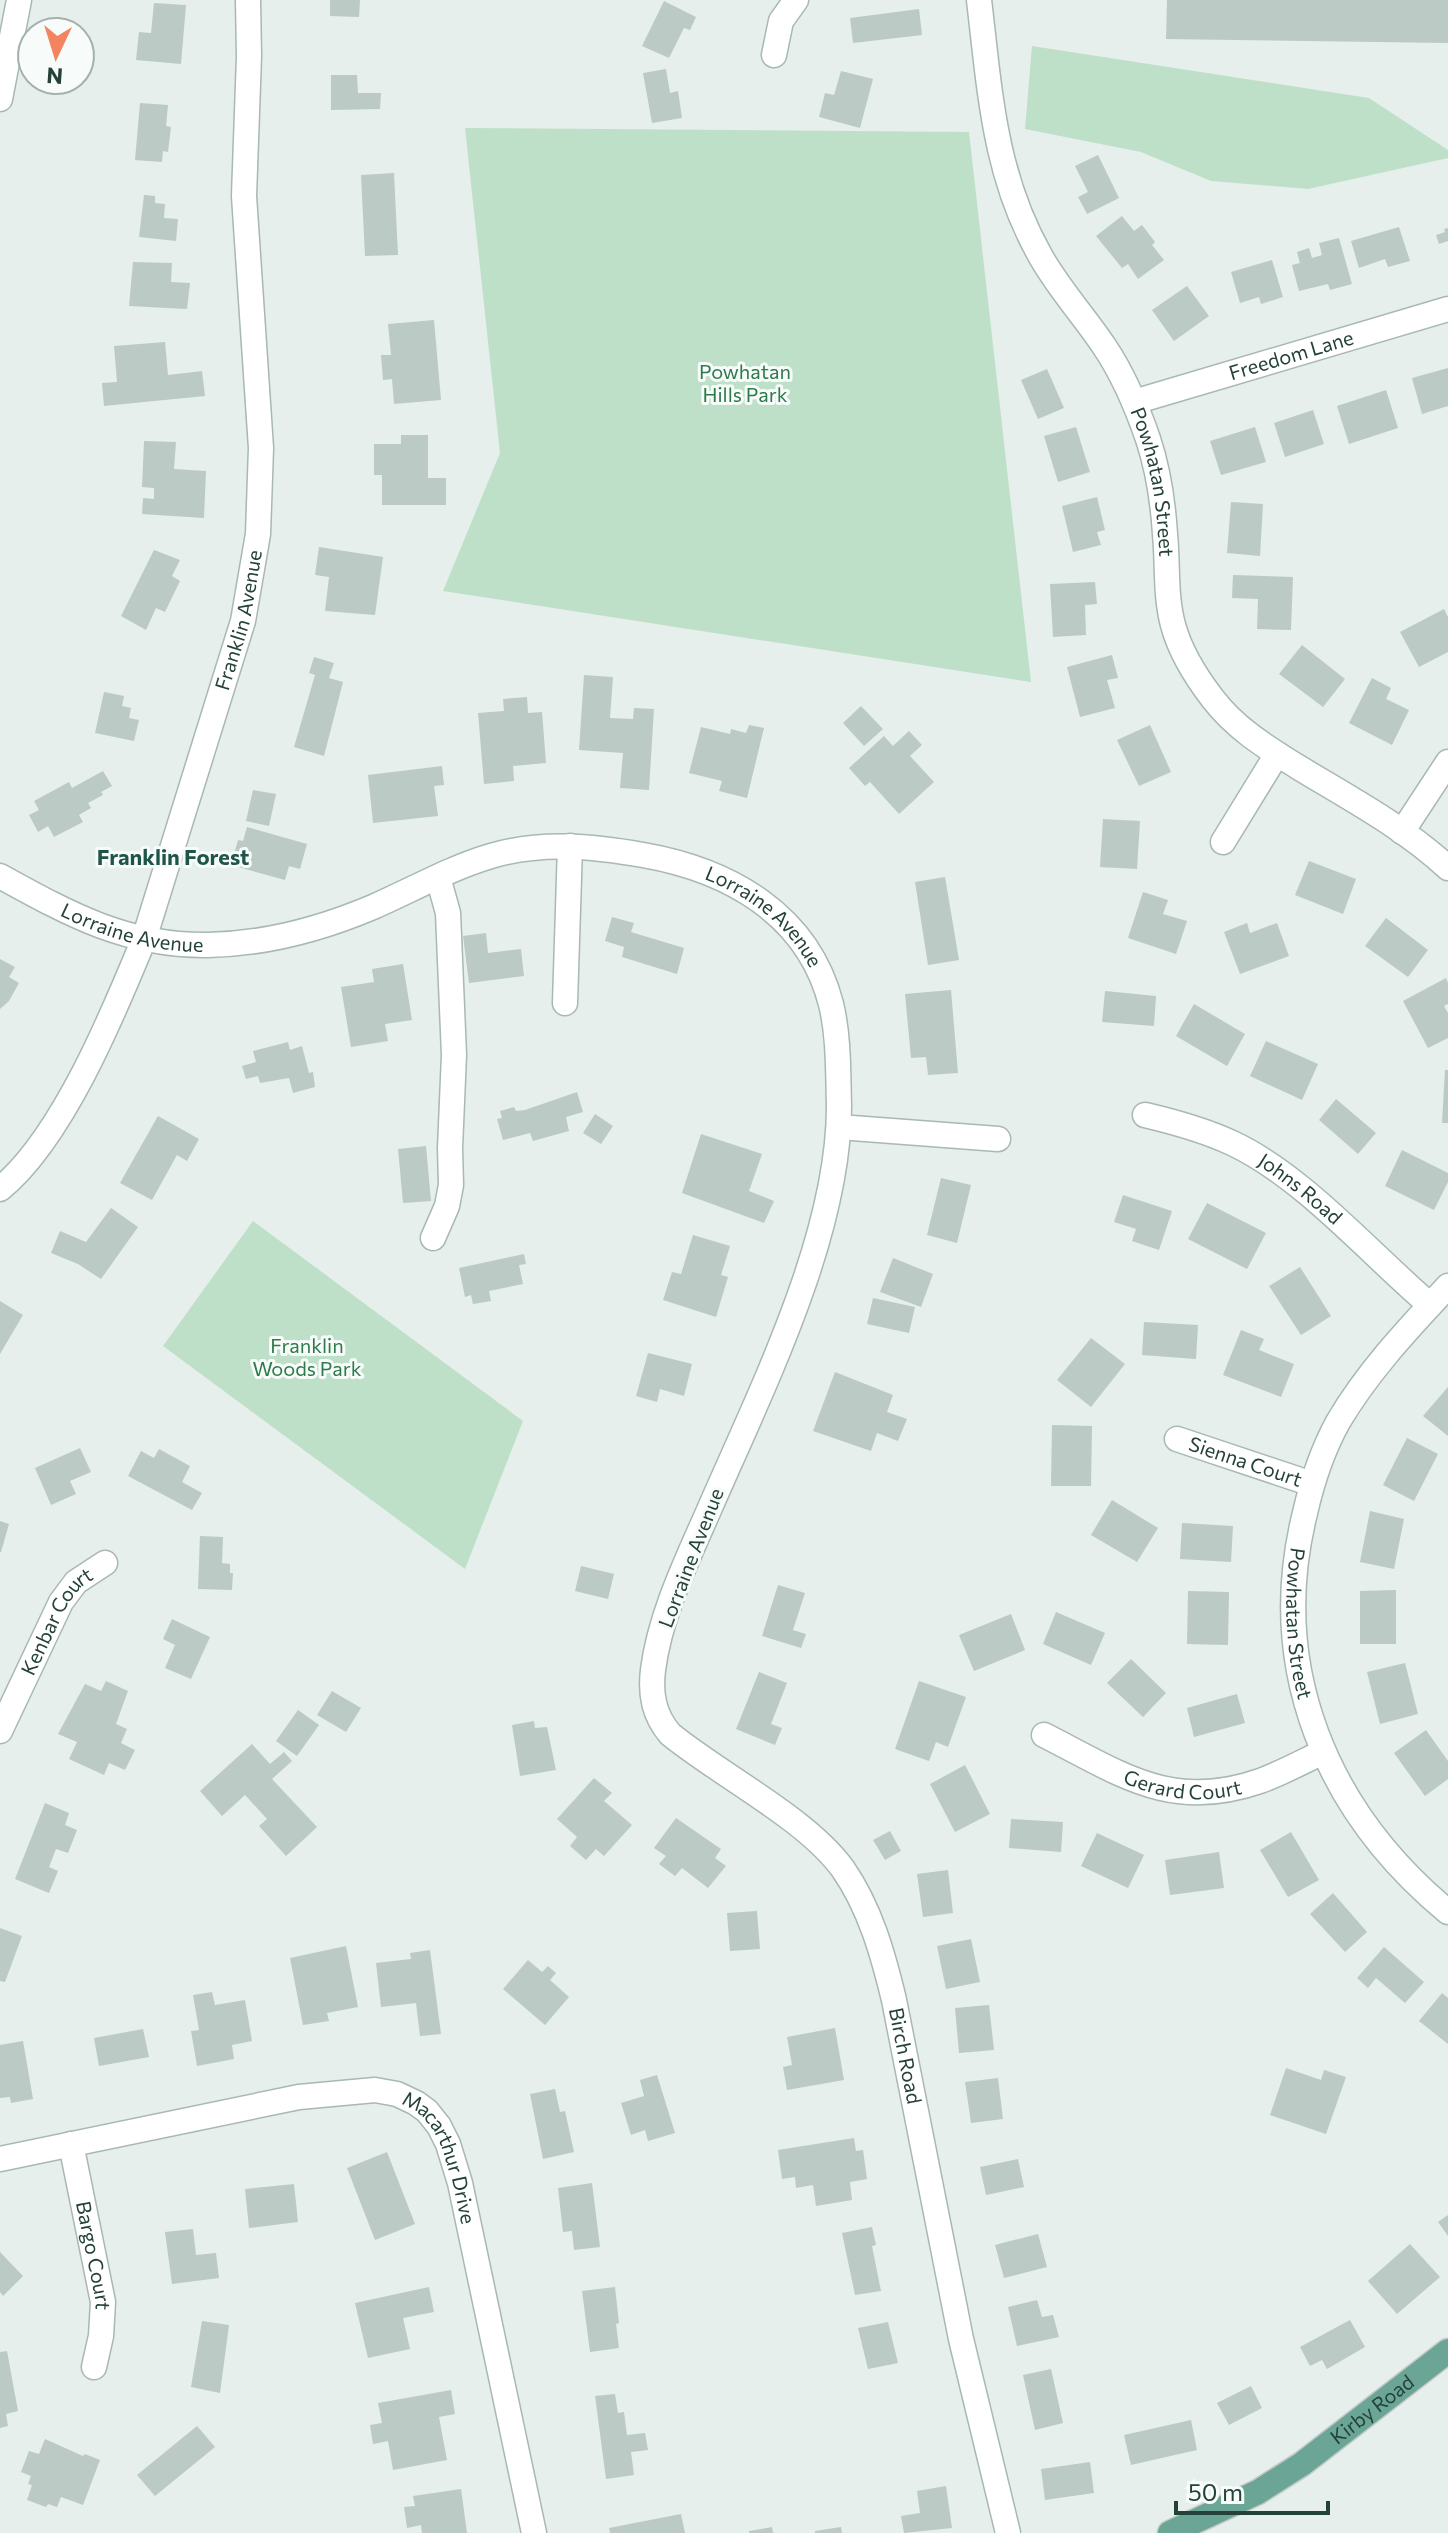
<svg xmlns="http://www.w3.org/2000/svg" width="1448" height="2533" viewBox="0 0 1448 2533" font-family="Commissioner,sans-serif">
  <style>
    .green { fill: #bfe0c8 }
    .building { fill: #bbcac4 }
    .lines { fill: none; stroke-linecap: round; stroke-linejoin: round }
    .minor-casing { stroke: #a8b8b2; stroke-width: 27 }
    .major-casing { stroke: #c2cac8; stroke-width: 27 }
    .minor { stroke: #fff; stroke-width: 24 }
    .major { stroke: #6aa596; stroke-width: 24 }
    .labels { text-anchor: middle; stroke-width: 6; stroke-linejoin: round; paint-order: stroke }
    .street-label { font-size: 20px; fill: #24423a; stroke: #f7fbf9 }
    .park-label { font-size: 20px; fill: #2d7a4b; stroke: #f7fbf9 }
    .neighbourhood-label { font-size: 22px; font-weight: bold; fill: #1f5548; stroke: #f7fbf9 }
  </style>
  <rect width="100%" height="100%" fill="#e6efeb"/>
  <!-- green -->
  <g class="green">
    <polygon points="1032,46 1369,98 1448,150 1448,158 1308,189 1211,181 1141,152 1025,129"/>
    <polygon points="465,128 969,132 1031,682 443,591 500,453"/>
    <polygon points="253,1221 523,1421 465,1569 163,1346"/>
  </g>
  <!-- building -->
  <g class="building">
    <polygon points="330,0 360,0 359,17 330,16"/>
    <polygon points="1167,0 1448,0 1448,43 1166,39"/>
    <polygon points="664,1 696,17 690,30 684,28 669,58 642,46"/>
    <polygon points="154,3 186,5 181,64 136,60 139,32 151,33"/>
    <polygon points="919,9 922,35 853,43 850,18"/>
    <polygon points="666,69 670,93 678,91 682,118 652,123 643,73"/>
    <polygon points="841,71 873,79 860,128 819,117 825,93 834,95"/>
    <polygon points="331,75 357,75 358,93 381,93 380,109 331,110"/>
    <polygon points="140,103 168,105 166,126 171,127 168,152 163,151 162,162 135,160"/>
    <polygon points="1098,155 1119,198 1087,214 1078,197 1088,192 1075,166"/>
    <polygon points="394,173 398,255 365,256 361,175"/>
    <polygon points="144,195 155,196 155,203 165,204 164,218 178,219 176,241 139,237"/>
    <polygon points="1122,216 1134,231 1142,225 1155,242 1152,245 1164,260 1138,279 1128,264 1122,268 1096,236"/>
    <polygon points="1399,227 1410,261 1388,267 1385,259 1359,268 1351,241"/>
    <polygon points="1448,228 1448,241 1439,244 1436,235 1445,232 1444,229"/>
    <polygon points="1339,238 1352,284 1330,290 1328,284 1299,291 1292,265 1300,263 1297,252 1309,248 1312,258 1322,255 1319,243"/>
    <polygon points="1272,260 1283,297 1261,304 1259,297 1240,303 1231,272"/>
    <polygon points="133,262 172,263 171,282 190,283 187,309 129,306"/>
    <polygon points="1187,286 1209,316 1174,341 1152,310"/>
    <polygon points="434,320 441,400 394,404 392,379 383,380 381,355 391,355 388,324"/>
    <polygon points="165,342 168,375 202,371 205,396 104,406 102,383 117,382 114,346"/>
    <polygon points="1448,368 1448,406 1422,414 1412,378"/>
    <polygon points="1047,369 1064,408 1038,419 1021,380"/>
    <polygon points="1386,390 1398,428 1349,444 1337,406"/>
    <polygon points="1313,410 1324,444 1285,457 1274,423"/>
    <polygon points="1076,427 1090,472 1058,482 1044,436"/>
    <polygon points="1255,427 1266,462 1221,475 1210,441"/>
    <polygon points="401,435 428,435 428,478 446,478 446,505 382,505 382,475 374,475 374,444 401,444"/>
    <polygon points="144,441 176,442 174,469 206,471 204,518 142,514 143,498 154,499 154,488 142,487"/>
    <polygon points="1097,497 1105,530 1097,532 1101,545 1073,552 1062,506"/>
    <polygon points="1231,502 1263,504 1260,556 1227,553"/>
    <polygon points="319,547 383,557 375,615 325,611 329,577 315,575"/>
    <polygon points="154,550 180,560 172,576 180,581 165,612 156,608 146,630 121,616"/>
    <polygon points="1233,575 1293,577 1291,630 1257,629 1258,599 1232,598"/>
    <polygon points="1095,582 1097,604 1085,605 1086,635 1053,637 1050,584"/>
    <polygon points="1444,609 1448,617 1448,652 1419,667 1400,632"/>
    <polygon points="1302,645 1345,679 1323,707 1279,674"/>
    <polygon points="1112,655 1118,678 1107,680 1115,708 1080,717 1067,667"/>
    <polygon points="314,657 334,663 329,678 343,682 324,756 294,747 315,675 309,673"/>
    <polygon points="584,675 613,677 610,718 633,719 634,708 654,709 649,790 620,788 623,753 579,750"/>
    <polygon points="1372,678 1391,688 1386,699 1409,710 1392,745 1349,723"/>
    <polygon points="104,692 124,696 122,706 131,708 129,718 139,720 134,741 95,733"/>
    <polygon points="527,697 528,713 542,712 546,763 513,766 514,781 484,784 478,713 504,711 503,699"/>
    <polygon points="861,706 883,729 864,746 843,723"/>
    <polygon points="749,725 764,728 747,798 719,791 722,781 689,773 701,727 730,734 731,729 746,733"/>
    <polygon points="1150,725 1171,772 1139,786 1117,740"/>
    <polygon points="909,731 922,745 910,756 934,782 899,814 870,782 865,786 849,768 884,736 893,746"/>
    <polygon points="442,766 444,785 434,786 438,816 373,823 368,775"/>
    <polygon points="103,771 112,786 101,792 103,795 88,803 91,808 79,815 83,822 54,837 48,826 38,832 29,815 39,810 34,801 69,782 72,788"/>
    <polygon points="253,790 276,794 269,826 246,821"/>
    <polygon points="1103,819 1140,821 1137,869 1100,867"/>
    <polygon points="247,827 307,844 300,869 289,866 285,880 231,865 238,840 243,841"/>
    <polygon points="1309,861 1356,879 1343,914 1295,895"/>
    <polygon points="945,877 959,960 928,965 915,882"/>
    <polygon points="1143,892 1168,900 1163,914 1187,921 1176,954 1128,938"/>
    <polygon points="612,917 634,923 631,932 684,948 677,974 622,957 624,947 605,941"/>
    <polygon points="1386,918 1428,950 1408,977 1365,946"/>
    <polygon points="1247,923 1250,933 1277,923 1289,956 1240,974 1224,932"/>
    <polygon points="486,933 488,953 521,949 524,976 469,983 463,936"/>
    <polygon points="0,959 15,967 9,977 19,983 9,1001 0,1009"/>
    <polygon points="403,964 412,1020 385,1024 388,1041 351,1047 341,987 374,982 372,969"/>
    <polygon points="1446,978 1448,983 1448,1004 1444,1006 1448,1013 1448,1038 1428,1048 1403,1001"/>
    <polygon points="951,990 958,1073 928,1075 926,1057 911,1058 905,994"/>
    <polygon points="1105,991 1156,996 1154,1026 1102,1022"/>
    <polygon points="1194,1004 1245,1034 1227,1066 1176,1036"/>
    <polygon points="1266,1041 1318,1064 1302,1100 1250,1076"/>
    <polygon points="288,1042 290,1050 302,1046 309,1073 313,1072 315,1087 293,1093 289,1078 260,1083 258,1076 246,1079 242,1066 256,1062 253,1051"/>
    <polygon points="1445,1070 1448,1070 1448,1123 1442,1123"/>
    <polygon points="577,1092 583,1112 566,1117 569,1131 533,1141 530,1133 503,1140 497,1119 502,1118 500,1111 514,1107 516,1111 525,1110"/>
    <polygon points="1336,1099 1376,1133 1358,1154 1319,1120"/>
    <polygon points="595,1114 613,1126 601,1144 583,1133"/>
    <polygon points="158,1116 199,1139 187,1161 177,1155 152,1200 120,1183"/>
    <polygon points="701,1134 762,1154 749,1191 774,1201 764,1223 682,1193"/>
    <polygon points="426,1146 431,1201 403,1203 398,1149"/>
    <polygon points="1402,1150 1448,1173 1448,1182 1434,1210 1385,1186"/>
    <polygon points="941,1178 971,1185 957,1243 927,1235"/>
    <polygon points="1123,1195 1172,1211 1159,1250 1132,1241 1136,1229 1114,1222"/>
    <polygon points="1207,1203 1266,1233 1247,1269 1188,1239"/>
    <polygon points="111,1208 138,1227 101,1279 78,1264 51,1253 60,1231 86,1242"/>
    <polygon points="693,1235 730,1246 721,1275 728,1277 716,1317 663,1300 672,1272 681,1274"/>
    <polygon points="524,1254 526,1264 519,1265 523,1284 489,1291 491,1301 473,1304 471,1295 465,1297 459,1268"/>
    <polygon points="893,1258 933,1274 921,1307 880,1292"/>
    <polygon points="1300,1267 1331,1316 1301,1335 1269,1286"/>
    <polygon points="873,1298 915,1307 909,1333 867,1324"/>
    <polygon points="0,1301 23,1315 0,1354"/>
    <polygon points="1144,1322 1198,1325 1196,1359 1142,1355"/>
    <polygon points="1241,1330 1264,1339 1259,1350 1294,1364 1281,1397 1223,1375"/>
    <polygon points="1091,1338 1125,1364 1091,1407 1057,1380"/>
    <polygon points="648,1353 692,1364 684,1396 660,1389 657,1402 636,1396"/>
    <polygon points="835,1372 893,1395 887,1412 907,1419 898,1441 877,1433 871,1451 813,1431"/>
    <polygon points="1448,1387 1448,1436 1423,1416"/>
    <polygon points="1052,1425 1092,1426 1091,1486 1051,1486"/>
    <polygon points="1407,1438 1438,1454 1414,1501 1383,1485"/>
    <polygon points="80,1448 91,1472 70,1481 76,1494 51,1505 35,1468"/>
    <polygon points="159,1449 190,1466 182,1482 202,1493 192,1510 128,1476 141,1451 154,1458"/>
    <polygon points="1112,1500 1158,1528 1137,1562 1091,1535"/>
    <polygon points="1370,1511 1404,1519 1394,1569 1360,1562"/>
    <polygon points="0,1521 9,1524 1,1552 0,1552"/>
    <polygon points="1182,1523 1233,1526 1231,1562 1180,1559"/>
    <polygon points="200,1536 223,1537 222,1563 230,1564 230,1573 233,1573 232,1590 198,1589"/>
    <polygon points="581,1566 614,1574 608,1599 575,1591"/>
    <polygon points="778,1585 805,1593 793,1630 806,1634 801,1648 762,1636"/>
    <polygon points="1396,1590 1396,1644 1360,1644 1360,1591"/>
    <polygon points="1188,1591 1229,1592 1228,1645 1187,1644"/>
    <polygon points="1056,1612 1105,1633 1091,1665 1043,1644"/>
    <polygon points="1011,1614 1025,1650 974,1671 959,1635"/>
    <polygon points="172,1619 210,1637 191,1679 165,1668 175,1645 163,1639"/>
    <polygon points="1131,1659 1166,1693 1143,1717 1107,1683"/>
    <polygon points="1405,1663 1418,1714 1380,1724 1367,1672"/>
    <polygon points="759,1672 787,1683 771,1724 782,1728 775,1745 736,1729"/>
    <polygon points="106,1681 128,1691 116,1724 127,1729 121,1743 135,1750 125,1770 109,1763 104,1775 69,1759 77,1742 58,1734 85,1684 101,1691"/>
    <polygon points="919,1681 966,1697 948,1747 936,1742 929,1761 895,1749"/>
    <polygon points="332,1691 361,1708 346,1732 317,1715"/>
    <polygon points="1237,1694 1245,1723 1194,1737 1187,1708"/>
    <polygon points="298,1710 319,1725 297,1756 276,1741"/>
    <polygon points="534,1721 535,1728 547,1727 556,1770 520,1776 512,1725"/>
    <polygon points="1426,1730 1448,1761 1448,1779 1425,1796 1394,1753"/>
    <polygon points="252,1744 270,1764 284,1752 292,1761 272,1779 317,1827 286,1856 259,1826 267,1819 245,1795 222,1816 200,1791"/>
    <polygon points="965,1765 990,1814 955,1832 930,1784"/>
    <polygon points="594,1778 612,1793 604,1801 632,1825 604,1856 596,1849 586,1860 570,1846 577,1837 557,1819"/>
    <polygon points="45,1803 69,1813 65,1825 77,1830 68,1853 56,1849 49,1867 58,1871 49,1893 15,1879"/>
    <polygon points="676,1818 721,1849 715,1858 726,1866 708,1888 682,1868 675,1876 659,1864 666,1856 654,1848"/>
    <polygon points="1011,1819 1063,1822 1061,1852 1009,1848"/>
    <polygon points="890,1831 901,1851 885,1860 873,1840"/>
    <polygon points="1291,1832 1319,1880 1288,1897 1260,1850"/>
    <polygon points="1097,1833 1144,1855 1128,1888 1081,1866"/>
    <polygon points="1219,1852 1224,1888 1170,1895 1165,1860"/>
    <polygon points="948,1870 953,1913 923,1917 917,1874"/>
    <polygon points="1333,1893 1367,1932 1345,1952 1310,1914"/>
    <polygon points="757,1911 760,1949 730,1951 727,1913"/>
    <polygon points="0,1928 22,1936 5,1982 0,1981"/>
    <polygon points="971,1939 980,1982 946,1989 937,1946"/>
    <polygon points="346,1946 358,2007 327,2013 329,2021 303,2025 290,1958"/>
    <polygon points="1384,1947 1424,1982 1405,2003 1376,1978 1368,1988 1357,1978"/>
    <polygon points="430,1950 441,2034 420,2036 416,2003 381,2007 376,1963 411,1959 410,1953"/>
    <polygon points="528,1960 542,1972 548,1966 556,1973 550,1980 569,1997 545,2025 503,1989"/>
    <polygon points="212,1992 215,2005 245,2000 252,2041 232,2045 234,2059 197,2066 191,2031 199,2030 193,1995"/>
    <polygon points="1442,1993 1448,1998 1448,2044 1419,2021"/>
    <polygon points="989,2005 994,2050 959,2053 955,2008"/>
    <polygon points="835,2028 844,2080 787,2090 783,2067 792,2065 787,2037"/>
    <polygon points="143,2029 149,2057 99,2066 94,2038"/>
    <polygon points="23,2041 33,2099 11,2103 10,2097 0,2098 0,2045"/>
    <polygon points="1286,2068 1321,2080 1324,2070 1346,2077 1326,2134 1270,2115"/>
    <polygon points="657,2075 675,2133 648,2141 645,2130 631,2135 621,2103 644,2096 640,2080"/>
    <polygon points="998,2078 1003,2119 971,2123 965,2082"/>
    <polygon points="555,2089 560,2112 565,2111 574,2152 543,2159 530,2094"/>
    <polygon points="854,2138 856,2151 863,2150 867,2179 850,2182 852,2200 816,2206 813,2185 796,2188 795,2177 782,2179 778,2150"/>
    <polygon points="387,2152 415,2224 375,2240 347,2168"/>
    <polygon points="1018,2159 1024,2187 986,2195 980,2167"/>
    <polygon points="592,2183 600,2247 574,2250 572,2231 563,2232 558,2188"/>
    <polygon points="294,2184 298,2222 249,2228 245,2189"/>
    <polygon points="1448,2215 1448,2236 1438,2222"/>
    <polygon points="872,2227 876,2245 872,2246 881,2291 855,2295 842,2233"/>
    <polygon points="193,2229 196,2255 216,2253 219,2278 172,2284 165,2232"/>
    <polygon points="1038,2234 1047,2267 1004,2278 995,2245"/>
    <polygon points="1410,2244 1440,2277 1397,2314 1368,2281"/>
    <polygon points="0,2252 23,2276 3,2296 0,2292"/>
    <polygon points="429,2287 434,2312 403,2318 410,2349 368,2358 355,2303"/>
    <polygon points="615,2287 619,2323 616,2324 619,2348 590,2352 582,2291"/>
    <polygon points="1037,2300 1042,2317 1053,2315 1059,2337 1017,2346 1008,2307"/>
    <polygon points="1350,2320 1365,2347 1327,2369 1322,2360 1310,2366 1300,2347"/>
    <polygon points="202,2321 229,2325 220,2393 191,2387"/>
    <polygon points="888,2322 898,2363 868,2369 858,2328"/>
    <polygon points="7,2351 18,2411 6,2414 8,2426 0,2428 0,2352"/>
    <polygon points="1051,2369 1063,2423 1035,2430 1023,2375"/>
    <polygon points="1251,2386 1262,2408 1229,2425 1217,2403"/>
    <polygon points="451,2390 455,2414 439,2417 447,2460 393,2470 388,2441 373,2444 370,2425 382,2423 378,2403"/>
    <polygon points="615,2394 618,2413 624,2412 627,2435 645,2433 648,2450 631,2452 634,2475 606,2479 595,2396"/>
    <polygon points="1191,2420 1197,2450 1131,2465 1124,2435"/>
    <polygon points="197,2426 215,2447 155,2496 137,2475"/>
    <polygon points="45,2439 83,2456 85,2454 100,2460 83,2505 61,2497 57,2507 48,2504 46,2507 27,2500 32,2485 28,2484 31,2476 21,2472 29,2451 39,2454"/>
    <polygon points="1090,2462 1094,2493 1045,2500 1041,2469"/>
    <polygon points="946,2486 952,2528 904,2533 901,2516 920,2513 917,2491"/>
    <polygon points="461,2489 467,2533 422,2533 421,2525 407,2528 404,2507 415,2506 413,2496"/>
    <polygon points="681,2514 685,2533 610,2533 609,2528"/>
    <polygon points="772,2527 773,2533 749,2533 749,2531"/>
    <polygon points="841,2527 842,2533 815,2533 815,2531"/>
  </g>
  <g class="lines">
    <defs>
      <g id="minor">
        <path id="s1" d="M979 0C990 92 994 175 1041 257 1059 289 1084 316 1104 346 1123 374 1137 407 1148 439 1158 469 1163 503 1165 534 1168 565 1165 595 1173 625 1180 651 1196 677 1213 699 1236 729 1266 747 1298 767 1349 798 1404 827 1448 868"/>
        <polyline points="774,55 781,21 796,0"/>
        <polyline points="0,99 19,0"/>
        <path id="s2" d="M1134 402 1448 309"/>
        <polyline points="1402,832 1448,762"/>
        <polyline points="1223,842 1277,754"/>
        <path id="s3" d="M0 876C69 914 126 946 208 945 264 944 321 929 373 907 412 890 450 868 491 856 541 841 592 846 643 855 729 870 808 914 831 1004 839 1037 838 1072 839 1106 839 1237 761 1390 709 1510 687 1560 660 1615 653 1670 650 1695 654 1715 670 1734 720 1775 806 1818 843 1869 870 1908 883 1954 894 2000L961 2339 1008 2533"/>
        <polyline points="565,1003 570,846"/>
        <path id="s4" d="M1145 1115C1175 1122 1204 1130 1232 1143 1303 1176 1370 1254 1430 1305"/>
        <polyline points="839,1127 998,1139"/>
        <path id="s5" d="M0 1189C62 1139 114 1012 144 939L243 621 258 534 261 448 244 196 249 56 248 0"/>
        <polyline points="433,1238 447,1206 451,1185 450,1148 454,1055 448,913 438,877"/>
        <path id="s6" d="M1448 1286C1408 1329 1368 1371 1338 1422 1322 1451 1312 1482 1305 1513 1266 1669 1327 1812 1448 1912"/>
        <path id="s7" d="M1177 1439 1312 1484"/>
        <path id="s8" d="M0 1731 61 1602 76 1582 105 1563"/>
        <path id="s9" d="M1044 1735C1121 1774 1171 1812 1260 1781 1282 1773 1302 1762 1323 1752"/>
        <path id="s10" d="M71 2144 103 2302 101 2336 94 2367"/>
        <path id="s11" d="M0 2159 299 2097 375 2090 397 2094 416 2103 427 2111 439 2126 448 2144 460 2183 534 2533"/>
      </g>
      <g id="major">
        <path id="s12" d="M1170 2533 1258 2492 1302 2464 1448 2351"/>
      </g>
    </defs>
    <!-- minor casing -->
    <use href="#minor" class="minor-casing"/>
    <!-- major casing -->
    <use href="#major" class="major-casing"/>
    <!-- minor -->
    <use href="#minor" class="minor"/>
    <!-- major -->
    <use href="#major" class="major"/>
  </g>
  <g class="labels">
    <!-- street labels -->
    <g class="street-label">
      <text dy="7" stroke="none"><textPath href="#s2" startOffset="164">Freedom Lane</textPath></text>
      <text dy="7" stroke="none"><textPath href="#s1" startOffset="522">Powhatan Street</textPath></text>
      <text dy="7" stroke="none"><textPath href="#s5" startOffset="624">Franklin Avenue</textPath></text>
      <text dy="7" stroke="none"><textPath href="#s3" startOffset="814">Lorraine Avenue</textPath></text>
      <text dy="7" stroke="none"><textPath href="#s3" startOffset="144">Lorraine Avenue</textPath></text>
      <text dy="7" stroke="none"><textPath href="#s4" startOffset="174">Johns Road</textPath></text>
      <text dy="7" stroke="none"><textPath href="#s7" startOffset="72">Sienna Court</textPath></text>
      <text transform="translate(691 1558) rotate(-69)" y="7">Lorraine Avenue</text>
      <text dy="7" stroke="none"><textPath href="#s8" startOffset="124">Kenbar Court</textPath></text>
      <text dy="7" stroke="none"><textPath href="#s6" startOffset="384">Powhatan Street</textPath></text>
      <text dy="7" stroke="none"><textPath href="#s9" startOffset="150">Gerard Court</textPath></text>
      <text dy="7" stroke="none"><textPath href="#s3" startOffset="2116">Birch Road</textPath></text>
      <text dy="7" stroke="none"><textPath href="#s11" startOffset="486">Macarthur Drive</textPath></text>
      <text dy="7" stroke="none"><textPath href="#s10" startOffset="114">Bargo Court</textPath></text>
      <text dy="7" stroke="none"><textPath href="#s12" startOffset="238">Kirby Road</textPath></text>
    </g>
    <!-- park labels -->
    <g class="park-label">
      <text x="745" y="379">Powhatan<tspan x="745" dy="23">Hills Park</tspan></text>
      <text x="307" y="1353">Franklin<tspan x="307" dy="23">Woods Park</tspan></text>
    </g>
    <!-- neighbourhood labels -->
    <g class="neighbourhood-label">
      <text x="173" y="865">Franklin Forest</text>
    </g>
  </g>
  <!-- north arrow -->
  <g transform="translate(56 56) rotate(184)"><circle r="38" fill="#f7fbf9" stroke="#a3b1ad" stroke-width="2"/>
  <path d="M0-6L14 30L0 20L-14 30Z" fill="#f4845f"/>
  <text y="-12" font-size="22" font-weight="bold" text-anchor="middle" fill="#24423a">N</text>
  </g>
  <!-- scale -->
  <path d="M1176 2501v12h152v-12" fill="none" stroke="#24423a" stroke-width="4"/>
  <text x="1188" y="2501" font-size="24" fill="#24423a" stroke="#f7fbf9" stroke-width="6" paint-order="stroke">50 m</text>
</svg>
